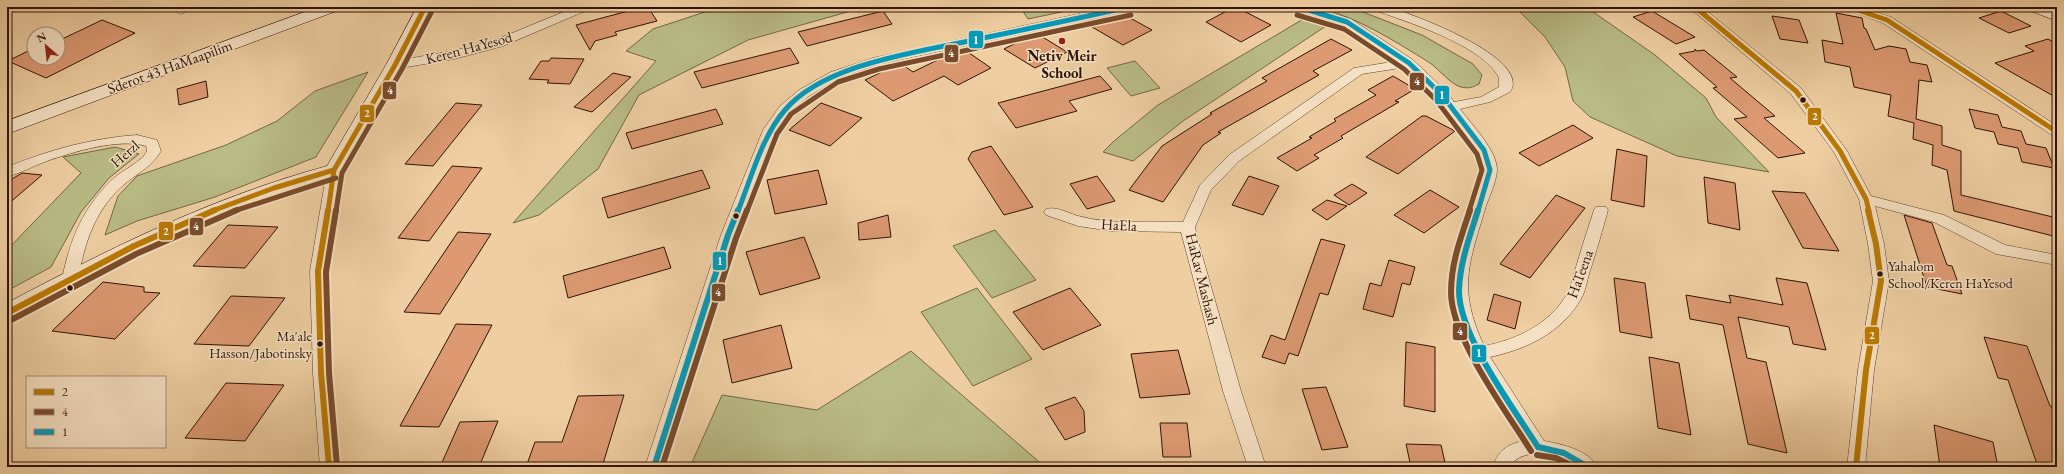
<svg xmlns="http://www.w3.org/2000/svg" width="2064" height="474" viewBox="0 0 2064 474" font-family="'EB Garamond',serif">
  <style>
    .green { fill: #b9bb85; stroke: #746745 }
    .building { fill: #dc9972; stroke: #2f1305 }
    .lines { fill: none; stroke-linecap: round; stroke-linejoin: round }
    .street-casing { stroke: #5f422c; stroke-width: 1 }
    .secondary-casing { stroke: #2f1305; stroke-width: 1 }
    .street { fill: #f5e0c3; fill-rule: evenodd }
    .secondary { fill: #f5e0c3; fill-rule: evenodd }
    .bus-1-far1-casing { stroke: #f5e0c3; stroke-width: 8 }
    .bus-1-casing { stroke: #f5e0c3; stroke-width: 10 }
    .bus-2-far1-casing { stroke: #f5e0c3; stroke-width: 8 }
    .bus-2-casing { stroke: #f5e0c3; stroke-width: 10 }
    .bus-3-far1-casing { stroke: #f5e0c3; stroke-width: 8 }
    .bus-3-casing { stroke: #f5e0c3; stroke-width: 10 }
    .bus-1-far1 { stroke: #bb7a02; stroke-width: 5 }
    .bus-1 { stroke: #bb7a02; stroke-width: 6 }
    .bus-2-far1 { stroke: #7a4b2a; stroke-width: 5 }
    .bus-2 { stroke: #7a4b2a; stroke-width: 6 }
    .bus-3-far1 { stroke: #059aba; stroke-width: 5 }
    .bus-3 { stroke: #059aba; stroke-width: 6 }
    .poi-dot { fill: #8f2418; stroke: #f5e0c3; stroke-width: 1.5 }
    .bus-dot { fill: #2f1305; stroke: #f5e0c3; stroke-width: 1.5 }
    .labels { text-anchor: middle; stroke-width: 3; stroke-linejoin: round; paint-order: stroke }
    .bus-label { font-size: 14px; fill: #2f1305; stroke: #f5e0c3; text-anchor: start }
    .street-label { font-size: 15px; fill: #2f1305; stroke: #f5e0c3 }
    .poi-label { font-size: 15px; font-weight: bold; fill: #2f1305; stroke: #f5e0c3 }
    .line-badge { stroke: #f5e0c3; stroke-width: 1.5 }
    .badge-label { font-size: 11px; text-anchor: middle; font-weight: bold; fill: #fff }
  </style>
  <rect width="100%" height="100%" fill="#efcfa2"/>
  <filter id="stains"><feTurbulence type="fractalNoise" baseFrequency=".005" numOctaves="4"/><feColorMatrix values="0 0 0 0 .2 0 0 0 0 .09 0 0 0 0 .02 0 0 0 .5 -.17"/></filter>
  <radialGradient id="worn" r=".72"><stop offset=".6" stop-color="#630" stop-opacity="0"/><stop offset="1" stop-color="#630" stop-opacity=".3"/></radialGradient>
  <!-- green -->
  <g class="green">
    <polygon points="720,7 865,7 748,40 639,95 598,169 539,215 513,223 656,61 626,51 653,29"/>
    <polygon points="1020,7 1085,7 1028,19"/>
    <path d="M1318 7H1350L1422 35 1473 64 1482 75 1479 84C1473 87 1469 89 1461 87 1450 84 1440 70 1430 63 1395 41 1358 18 1318 7Z"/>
    <polygon points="1515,7 1586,7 1655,55 1706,98 1716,117 1769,172 1677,156 1590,117 1573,101 1565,67 1545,37"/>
    <polygon points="1305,18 1329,24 1183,121 1133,161 1103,152 1114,141 1158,105"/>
    <polygon points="1135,61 1160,88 1131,96 1107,68"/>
    <polygon points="368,72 316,157 215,197 137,221 105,235 118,196 137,176 226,145 277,121 315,91"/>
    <polygon points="115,147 139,154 109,178 81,212 51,267 7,291 7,250 81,173 63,157"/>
    <polygon points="995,230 1036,280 992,298 953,246"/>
    <polygon points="977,288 1032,359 973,386 921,312"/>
    <polygon points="911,351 1045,467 690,467 722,395 817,410"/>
  </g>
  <!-- building -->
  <g class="building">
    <polygon points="643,7 648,7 657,21 615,32 617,35 595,41 590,50 576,25"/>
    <polygon points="1234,7 1236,7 1271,25 1241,42 1206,22"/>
    <polygon points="883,11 892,24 807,46 798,32"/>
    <polygon points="1652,11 1695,37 1676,44 1633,17"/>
    <polygon points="2001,11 2031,26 2009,33 1979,18"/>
    <polygon points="1836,13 1862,18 1864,28 1866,29 1875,50 1889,46 1906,49 1910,62 1927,65 1932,82 1919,80 1916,119 1942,126 1942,145 1961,151 1961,195 2057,218 2057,237 1954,211 1947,170 1932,165 1933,145 1913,139 1914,123 1888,116 1891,95 1854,87 1850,67 1825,62 1822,40 1843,44"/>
    <polygon points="1123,14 1152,30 1123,45 1092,27 1116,15"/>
    <polygon points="1772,16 1799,20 1808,43 1780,39"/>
    <polygon points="102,20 135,33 46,78 8,61 28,51 34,53 34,58 58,58 58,41"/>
    <polygon points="1036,33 1067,52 1035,68 1004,49"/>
    <polygon points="1331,39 1352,50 1313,71 1319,75 1218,132 1221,133 1203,145 1163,202 1129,190 1162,146 1212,114 1210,113 1267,81 1262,78"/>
    <polygon points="2048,39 2057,44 2057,98 1995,63 2034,51 2025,46"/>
    <polygon points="790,48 799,63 702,88 694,72"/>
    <polygon points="962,48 991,68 958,85 944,76 893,101 865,80 900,63 913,72"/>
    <polygon points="1695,49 1697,51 1704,50 1737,77 1730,78 1775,116 1764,118 1805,153 1778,158 1734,119 1747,117 1713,88 1717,87 1679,54 1695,51"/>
    <polygon points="551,58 584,59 570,84 547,83 549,80 529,79 541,61 549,61"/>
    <polygon points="613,73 631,77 592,112 574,107"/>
    <polygon points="1100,76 1112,89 1069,101 1077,111 1016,128 998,103"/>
    <polygon points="1393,76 1415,89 1395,101 1399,102 1341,136 1343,138 1314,155 1319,158 1297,171 1277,158 1312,138 1309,137 1336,121 1334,119 1376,95 1368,90"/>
    <polygon points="206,81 208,97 179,105 177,89"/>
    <polygon points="456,103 482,105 433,166 405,164"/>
    <polygon points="821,103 862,118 830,146 789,130"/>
    <polygon points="716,109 723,124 632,149 626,133"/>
    <polygon points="1969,109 1998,115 2002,127 2021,131 2026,144 2046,148 2054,168 2022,162 2018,148 1998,144 1994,132 1975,128"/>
    <polygon points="1422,116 1426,116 1455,131 1398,174 1366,157"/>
    <polygon points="1573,125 1593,138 1539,166 1519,153"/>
    <polygon points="991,146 1033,207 1004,215 968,159 972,152"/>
    <polygon points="1617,149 1647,156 1644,207 1611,200"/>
    <polygon points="452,166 482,168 429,241 398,238"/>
    <polygon points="702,170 710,188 608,218 602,198"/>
    <polygon points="818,170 827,204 775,214 767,180"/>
    <polygon points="22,173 42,175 7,205 7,182"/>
    <polygon points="1097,176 1115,201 1087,209 1070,184"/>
    <polygon points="1249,176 1279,186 1263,215 1232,205"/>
    <polygon points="1704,177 1735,183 1740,230 1708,223"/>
    <polygon points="1352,184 1367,193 1349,205 1334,195"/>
    <polygon points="1430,190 1459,207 1424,233 1394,215"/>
    <polygon points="1772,191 1805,193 1839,251 1803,248"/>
    <polygon points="1556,195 1585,208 1530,278 1500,264"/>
    <polygon points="1327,200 1347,206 1327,220 1312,210"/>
    <polygon points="888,215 891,237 859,240 858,223"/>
    <polygon points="1904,215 1932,223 1947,265 1952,266 1962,294 1927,287"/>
    <polygon points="228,225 278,227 245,268 193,266"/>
    <polygon points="458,232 491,234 440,314 404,312"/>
    <polygon points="804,237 820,278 760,295 746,252"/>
    <polygon points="1321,239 1345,245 1328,295 1320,293 1298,356 1289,353 1285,364 1262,357 1271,335 1285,340"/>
    <polygon points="664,247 671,268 568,298 563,276"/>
    <polygon points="1389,260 1415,267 1410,285 1402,283 1393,317 1363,309 1370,283 1381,286"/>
    <polygon points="1614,278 1645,283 1652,338 1620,332"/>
    <polygon points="1776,278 1807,283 1826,350 1793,344 1789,327 1738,317 1747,358 1766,362 1787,453 1748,444 1723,325 1690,319 1686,295 1731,303 1729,295 1783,305"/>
    <polygon points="103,282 144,287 144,292 160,293 115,339 52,331"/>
    <polygon points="1070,288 1101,325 1043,350 1013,312"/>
    <polygon points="1494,294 1521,302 1515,329 1487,320"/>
    <polygon points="231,296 285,298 249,346 194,344"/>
    <polygon points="456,324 492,325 439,427 400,426"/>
    <polygon points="781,325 792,368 732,383 723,340"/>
    <polygon points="1984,337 2027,346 2050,406 2052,407 2057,419 2057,467 2038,467 2008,380 1998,378"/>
    <polygon points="1406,342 1435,347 1435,412 1404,406"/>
    <polygon points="1178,350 1190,394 1140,398 1131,354"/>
    <polygon points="1649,357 1679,363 1691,435 1658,428"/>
    <polygon points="226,383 284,385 245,441 185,438"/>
    <polygon points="1326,387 1348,447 1322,450 1302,389"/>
    <polygon points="624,395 602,467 526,467 535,442 562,442 578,396"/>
    <polygon points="1075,397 1084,411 1085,432 1065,440 1045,408"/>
    <polygon points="498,421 479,467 440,467 460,422"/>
    <polygon points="1160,423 1187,423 1191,457 1163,457"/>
    <polygon points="1934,425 1993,442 1998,467 1940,467"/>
    <polygon points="1406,444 1441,445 1446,467 1411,467"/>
  </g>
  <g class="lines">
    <defs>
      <g id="street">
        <polygon points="176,7 188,7 184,13 180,14 174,10"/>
        <polygon points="576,7 592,7 590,9 503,46 454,59 395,69 389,65 395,61 453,51 495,40"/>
        <polygon points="1112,7 1135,7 1129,11 880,64 839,78 809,96 790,112 777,130 735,235 663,467 645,467 721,235 763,130 780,106 799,90 831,72 873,58"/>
        <path d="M1293 7H1311L1351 19 1413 60 1447 92 1454 102 1481 97 1499 87C1499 82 1500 77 1496 73 1476 43 1405 21 1371 9L1369 7C1375 7 1382 6 1388 7 1410 13 1533 58 1510 92L1490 102 1460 109C1471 124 1498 151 1497 171 1496 182 1490 195 1486 206 1469 264 1457 287 1484 346 1516 340 1550 324 1567 294 1571 288 1571 281 1574 274 1580 253 1587 231 1594 210L1596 207H1606L1608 210C1602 232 1596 253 1589 274 1587 281 1586 288 1583 295 1565 331 1528 349 1490 357L1544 441C1561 444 1589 450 1597 467 1590 467 1582 468 1575 467 1570 466 1566 462 1561 460 1545 453 1520 449 1510 467H1492C1500 450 1505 445 1524 441L1471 353 1458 324 1451 292 1453 265 1483 170 1477 151 1437 98 1406 67 1362 74 1239 161 1211 190 1195 227 1198 241 1241 391 1266 467H1248L1223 391 1181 232 1112 231 1078 226 1046 215 1044 212 1046 209C1056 206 1068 213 1078 216 1111 225 1149 221 1183 222L1200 185 1229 155 1354 68 1398 61 1343 25 1295 9Z"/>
        <polygon points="1689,7 1702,7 1801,88 1847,151 1871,196 1944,215 2005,245 2057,255 2057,265 1996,254 1934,222 1875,206 1884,244 1889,281 1874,370 1865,467 1847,467 1858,370 1873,281 1868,244 1859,199 1834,152 1791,94"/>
        <polygon points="1843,7 1860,7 1891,17 2057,126 2057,136 2052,135 1883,23 1845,9"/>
        <path d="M137 135 157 140 161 151C152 166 140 172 127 182 96 207 85 241 78 279L76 283 70 285 64 283 62 279C70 239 84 205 115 177 124 170 134 165 143 157L147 151 146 146C119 138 73 152 47 161 33 166 21 173 7 177V167C49 150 92 138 137 135Z"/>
        <polygon points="334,166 339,167 341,170 326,271 329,373 338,467 320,467 313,373 310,271 327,170 329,167"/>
      </g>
      <g id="secondary">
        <polygon points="318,7 341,7 339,10 7,134 7,121"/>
        <path d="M417 7H433L404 65 341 174C287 189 235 208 184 231 126 257 71 288 15 319L7 321V303C113 247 210 198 327 166L386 65Z"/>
        <polygon points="2026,7 2049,7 2057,10 2057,21 2028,10"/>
      </g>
    </defs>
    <!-- street casing -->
    <use href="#street" class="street-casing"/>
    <!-- secondary casing -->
    <use href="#secondary" class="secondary-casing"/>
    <!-- street -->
    <use href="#street" class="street"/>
    <!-- secondary -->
    <use href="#secondary" class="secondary"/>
    <defs>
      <g id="bus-1-far1">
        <polyline points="1695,7 1796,91 1840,151 1866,199 1869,211"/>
        <polyline points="1849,7 1887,20 2057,132"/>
        <polyline points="212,211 274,188 334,170"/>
        <polyline points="328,211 334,170 395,65 425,7"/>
      </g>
      <g id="bus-1">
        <polyline points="328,210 318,271 321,373 329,467"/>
        <polyline points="7,313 134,246 215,210"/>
        <polyline points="1856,467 1866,370 1881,281 1876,244 1868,210"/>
      </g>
      <g id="bus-2-far1">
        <polyline points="1297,15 1344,29 1404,69 1436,100 1477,154 1482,170 1469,211"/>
        <polyline points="234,211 336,178"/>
        <polyline points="336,211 342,173 402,69 432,11"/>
        <polyline points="747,211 777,134 791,114 838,82 879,69 1131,15"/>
      </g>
      <g id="bus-2">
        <polyline points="336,210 326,272 329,373 337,466"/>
        <path d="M1470 210C1461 237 1451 263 1451 292 1451 338 1507 412 1531 451"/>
        <polyline points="11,320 136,254 237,210"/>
        <polyline points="1537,455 1556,458 1575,467"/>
        <polyline points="662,467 736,238 747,210"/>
      </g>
      <g id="bus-3-far1">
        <polyline points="1299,7 1347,22 1409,63 1442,95 1484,150 1490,170 1478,211"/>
        <path d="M738 211C751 179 762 136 785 110 825 63 920 52 978 39 1028 29 1079 18 1129 7"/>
      </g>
      <g id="bus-3">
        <path d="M1478 210C1470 236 1460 262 1459 290 1458 334 1514 409 1538 447"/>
        <polyline points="1538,447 1564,453 1588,467"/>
        <polyline points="654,467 728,235 738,210"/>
      </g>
    </defs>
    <!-- bus-1-far1 casing -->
    <use href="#bus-1-far1" class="bus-1-far1-casing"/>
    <!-- bus-1 casing -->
    <use href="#bus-1" class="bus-1-casing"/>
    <!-- bus-2-far1 casing -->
    <use href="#bus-2-far1" class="bus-2-far1-casing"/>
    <!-- bus-2 casing -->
    <use href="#bus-2" class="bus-2-casing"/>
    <!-- bus-3-far1 casing -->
    <use href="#bus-3-far1" class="bus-3-far1-casing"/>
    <!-- bus-3 casing -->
    <use href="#bus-3" class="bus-3-casing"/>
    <!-- bus-1-far1 -->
    <use href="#bus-1-far1" class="bus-1-far1"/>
    <!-- bus-1 -->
    <use href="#bus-1" class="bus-1"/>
    <!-- bus-2-far1 -->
    <use href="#bus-2-far1" class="bus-2-far1"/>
    <!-- bus-2 -->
    <use href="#bus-2" class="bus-2"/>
    <!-- bus-3-far1 -->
    <use href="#bus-3-far1" class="bus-3-far1"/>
    <!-- bus-3 -->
    <use href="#bus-3" class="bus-3"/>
  </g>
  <!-- markers -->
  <circle class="poi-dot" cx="1062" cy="41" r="4"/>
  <g class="bus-dot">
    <circle cx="1803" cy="100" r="3.5"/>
    <circle cx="736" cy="216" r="3.5"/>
    <circle cx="1880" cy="274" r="3.5"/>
    <circle cx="70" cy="288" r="3.5"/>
    <circle cx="320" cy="344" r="3.5"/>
  </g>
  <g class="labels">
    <!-- bus labels -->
    <g class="bus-label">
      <text x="1888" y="271">Yahalom<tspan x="1888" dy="17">School/Keren HaYesod</tspan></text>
      <text x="312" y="341" text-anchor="end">Ma'ale<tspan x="312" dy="17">Hasson/Jabotinsky</tspan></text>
    </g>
    <!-- street labels -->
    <g class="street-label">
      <text transform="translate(469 48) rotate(-15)" y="5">Keren HaYesod</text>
      <text transform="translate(170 67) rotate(-20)" y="5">Sderot 43 HaMaapilim</text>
      <text transform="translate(125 154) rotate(-41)" y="5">Herzl</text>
      <text transform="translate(1119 225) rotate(3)" y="5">HaEla</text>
      <text transform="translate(1580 274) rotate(-70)" y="5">HaTeena</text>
      <text transform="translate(1202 279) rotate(76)" y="5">HaRav Mashash</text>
    </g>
    <!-- poi labels -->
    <g class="poi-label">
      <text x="1062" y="61">Netiv Meir<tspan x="1062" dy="17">School</tspan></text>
    </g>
  </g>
  <g class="line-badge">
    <rect x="968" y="30" width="16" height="19" rx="4" fill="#059aba"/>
    <rect x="944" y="44" width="15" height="19" rx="4" fill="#7a4b2a"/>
    <rect x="1409" y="72" width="16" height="19" rx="4" fill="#7a4b2a"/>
    <rect x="382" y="81" width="15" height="19" rx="4" fill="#7a4b2a"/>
    <rect x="1434" y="85" width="16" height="20" rx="4" fill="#059aba"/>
    <rect x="359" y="104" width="16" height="19" rx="4" fill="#bb7a02"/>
    <rect x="1807" y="107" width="15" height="19" rx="4" fill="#bb7a02"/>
    <rect x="189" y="217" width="15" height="19" rx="4" fill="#7a4b2a"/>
    <rect x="158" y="221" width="16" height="20" rx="4" fill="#bb7a02"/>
    <rect x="712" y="251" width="15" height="20" rx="4" fill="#059aba"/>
    <rect x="711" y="283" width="15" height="19" rx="4" fill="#7a4b2a"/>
    <rect x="1452" y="322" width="16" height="19" rx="4" fill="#7a4b2a"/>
    <rect x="1864" y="326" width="16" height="19" rx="4" fill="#bb7a02"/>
    <rect x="1471" y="344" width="16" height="19" rx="4" fill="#059aba"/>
  </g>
  <g class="badge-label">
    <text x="976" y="44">1</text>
    <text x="951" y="57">4</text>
    <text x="1417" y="85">4</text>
    <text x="390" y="94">4</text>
    <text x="1442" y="99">1</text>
    <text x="367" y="117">2</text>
    <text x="1815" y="120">2</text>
    <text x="196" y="230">4</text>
    <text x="166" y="235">2</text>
    <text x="720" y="265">1</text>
    <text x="718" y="296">4</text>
    <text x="1460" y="335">4</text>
    <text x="1872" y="339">2</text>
    <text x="1479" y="357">1</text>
  </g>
  <!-- margin -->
  <rect width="2064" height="474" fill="none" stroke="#efcfa2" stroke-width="24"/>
  <rect x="8" y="8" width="2048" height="458" fill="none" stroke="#2f1305" stroke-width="2"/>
  <rect x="12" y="12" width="2040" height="450" fill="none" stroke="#2f1305"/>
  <!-- legend -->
  <rect x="26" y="376" width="140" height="72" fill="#f5e0c3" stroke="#a68e77"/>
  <rect x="34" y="389" width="20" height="6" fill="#bb7a02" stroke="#a68e77"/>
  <text x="62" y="396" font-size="12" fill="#2f1305">2</text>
  <rect x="34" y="409" width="20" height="6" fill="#7a4b2a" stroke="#a68e77"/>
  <text x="62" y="416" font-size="12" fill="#2f1305">4</text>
  <rect x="34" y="429" width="20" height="6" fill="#059aba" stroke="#a68e77"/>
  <text x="62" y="436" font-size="12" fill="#2f1305">1</text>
  <!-- north arrow -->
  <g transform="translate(46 46) rotate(332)"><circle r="19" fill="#f5e0c3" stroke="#a68e77"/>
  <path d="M0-3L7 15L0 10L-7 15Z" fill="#8f2418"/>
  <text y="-6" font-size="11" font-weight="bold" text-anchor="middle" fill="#2f1305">N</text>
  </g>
  <rect width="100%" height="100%" filter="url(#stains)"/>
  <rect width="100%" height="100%" fill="url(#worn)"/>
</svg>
